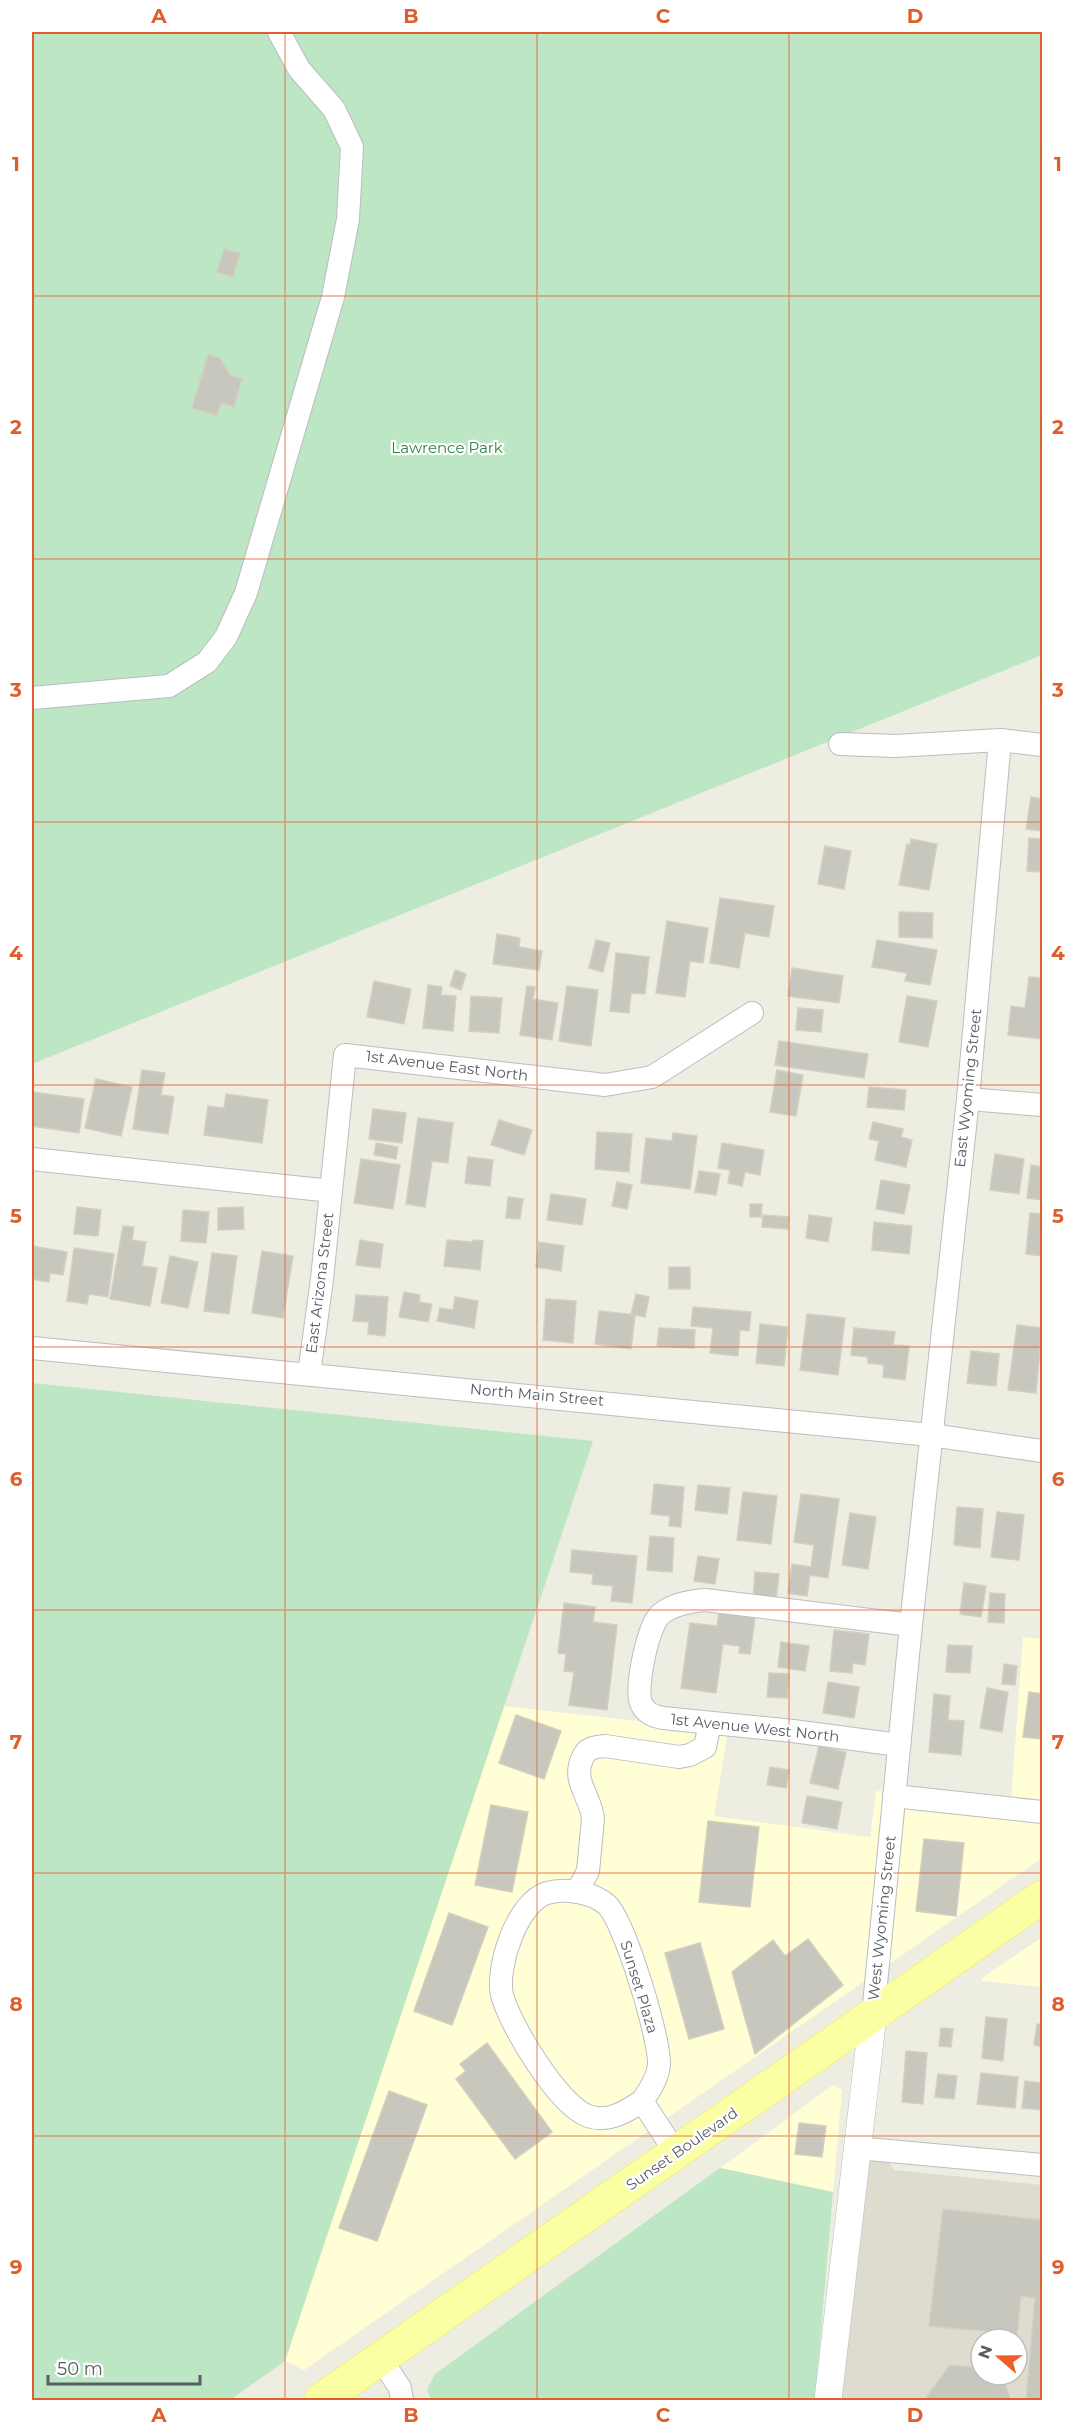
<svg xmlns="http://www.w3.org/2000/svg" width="1074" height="2432" viewBox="0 0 1074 2432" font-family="Montserrat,sans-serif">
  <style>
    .commercial { fill: #fffed4 }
    .education { fill: #dddccf; fill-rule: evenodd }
    .green { fill: #bce6c4 }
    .building { fill: #c8c7be; stroke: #d2d0bf; stroke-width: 1.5 }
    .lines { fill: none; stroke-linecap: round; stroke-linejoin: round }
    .minor-casing { stroke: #bbbdc3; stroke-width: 24 }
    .tertiary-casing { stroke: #bbbdc3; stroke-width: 28 }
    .primary-casing { stroke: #f6e951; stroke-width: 34 }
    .minor { stroke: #fff; stroke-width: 22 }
    .tertiary { stroke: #fff; stroke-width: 27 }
    .primary { stroke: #fbffa4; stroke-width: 33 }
    .grid { fill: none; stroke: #e05e2b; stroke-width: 1.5; stroke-opacity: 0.55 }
    .labels { text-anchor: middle; stroke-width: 4.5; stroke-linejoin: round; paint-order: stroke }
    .park-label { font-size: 15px; fill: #308245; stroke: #fff }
    .street-label { font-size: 15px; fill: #595c62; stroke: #fff }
    .neatline { fill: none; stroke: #e05e2b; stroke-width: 2 }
    .grid-label { font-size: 20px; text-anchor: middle; font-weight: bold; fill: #e05e2b }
  </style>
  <rect width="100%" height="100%" fill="#edede1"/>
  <!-- commercial -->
  <g class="commercial">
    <polygon points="1023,1637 1042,1639 1042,1858 304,2370 285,2361 504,1706 728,1731 714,1816 870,1837 876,1791 1011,1801"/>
    <polygon points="1042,1937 1042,1987 982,1981 982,1978"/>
    <polygon points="833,2085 842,2090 833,2192 720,2168"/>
  </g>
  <!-- education -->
  <path class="education" d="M875 2160 889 2162 894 2170 1042 2185V2400H840L868 2163ZM981 2339H1017V2375H981Z"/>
  <!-- green -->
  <g class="green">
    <polygon points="32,32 1042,32 1042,655 32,1064"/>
    <polygon points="32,1383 593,1441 285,2361 230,2400 32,2400"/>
    <polygon points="720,2168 833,2192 815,2400 431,2400 427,2390 435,2374"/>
  </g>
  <!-- building -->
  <g class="building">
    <polygon points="224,249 240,253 233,277 217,272"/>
    <polygon points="208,354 220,358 230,375 242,379 234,407 221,403 217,415 192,408"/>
    <polygon points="1031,797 1042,799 1042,831 1026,829"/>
    <polygon points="1029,838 1042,839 1042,872 1027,871"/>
    <polygon points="911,839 937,844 929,890 899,885 907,844 910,845"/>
    <polygon points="825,846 851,851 844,889 818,884"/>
    <polygon points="720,898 774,906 769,937 745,933 739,968 710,963"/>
    <polygon points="899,912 933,913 932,938 899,937"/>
    <polygon points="667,921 708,928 703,963 690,961 685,997 656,993"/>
    <polygon points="497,934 520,938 519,947 542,951 539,970 493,964"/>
    <polygon points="596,940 610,943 603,972 589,968"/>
    <polygon points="877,940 937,950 930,985 905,981 907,973 872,967"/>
    <polygon points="616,953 649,957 645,994 631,993 629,1013 610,1011"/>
    <polygon points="792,968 843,976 839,1003 788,996"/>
    <polygon points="455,970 466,974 461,990 450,986"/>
    <polygon points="1029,977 1042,978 1042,1039 1008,1035 1011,1006 1025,1008"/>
    <polygon points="374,981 411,989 404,1024 367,1017"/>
    <polygon points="428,985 442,987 441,995 456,996 453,1031 423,1028"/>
    <polygon points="527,986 535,987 533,999 558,1003 552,1040 520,1035"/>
    <polygon points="567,986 598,990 591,1046 559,1041"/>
    <polygon points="471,996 502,998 499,1033 469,1031"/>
    <polygon points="907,996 937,1001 928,1047 899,1042"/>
    <polygon points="798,1008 823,1010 821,1032 796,1030"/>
    <polygon points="779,1041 868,1054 864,1078 775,1065"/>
    <polygon points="142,1070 165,1073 161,1095 174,1097 168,1134 133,1129"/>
    <polygon points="777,1070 803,1075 796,1116 770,1112"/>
    <polygon points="96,1079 132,1087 121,1136 85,1128"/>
    <polygon points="869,1087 906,1090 904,1110 867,1107"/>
    <polygon points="32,1092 84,1099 79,1133 32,1126"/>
    <polygon points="226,1094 268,1100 262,1143 204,1135 208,1106 224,1108"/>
    <polygon points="373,1109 406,1113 402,1143 369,1139"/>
    <polygon points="418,1118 453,1123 448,1163 432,1161 425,1207 406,1204"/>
    <polygon points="499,1120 532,1130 524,1155 491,1145"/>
    <polygon points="873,1122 903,1129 901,1137 912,1140 906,1167 875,1160 879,1141 869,1139"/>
    <polygon points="597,1132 632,1134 629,1172 595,1169"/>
    <polygon points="673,1133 697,1136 690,1189 641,1183 646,1138 672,1141"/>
    <polygon points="376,1143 398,1147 396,1159 374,1155"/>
    <polygon points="722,1143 764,1150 760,1175 745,1172 742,1186 728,1183 730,1170 718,1168"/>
    <polygon points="995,1154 1024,1159 1019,1194 990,1190"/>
    <polygon points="468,1157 493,1160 490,1186 465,1183"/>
    <polygon points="361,1159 400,1165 393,1209 354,1203"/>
    <polygon points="1031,1165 1042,1167 1042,1200 1027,1198"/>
    <polygon points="699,1171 720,1174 716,1195 695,1192"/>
    <polygon points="881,1180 910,1185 904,1214 876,1209"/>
    <polygon points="617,1182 632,1185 627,1209 612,1206"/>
    <polygon points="551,1194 586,1199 582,1225 547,1220"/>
    <polygon points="508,1197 523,1199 520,1219 506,1218"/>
    <polygon points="750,1204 762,1204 761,1217 750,1217"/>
    <polygon points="77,1207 101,1210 98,1236 74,1234"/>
    <polygon points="243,1207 244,1229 218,1230 218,1208"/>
    <polygon points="183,1210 209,1212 206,1243 181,1241"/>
    <polygon points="1030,1213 1042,1214 1042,1256 1026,1254"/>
    <polygon points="763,1215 789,1217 788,1229 762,1227"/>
    <polygon points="809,1215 832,1218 828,1242 806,1238"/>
    <polygon points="874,1222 912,1226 909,1254 872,1250"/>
    <polygon points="123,1226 134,1227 132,1240 146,1242 142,1266 157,1268 150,1306 110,1299"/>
    <polygon points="360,1240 383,1244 380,1268 356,1265"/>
    <polygon points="447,1240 472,1242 473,1240 483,1241 480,1270 444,1266"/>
    <polygon points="539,1242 564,1246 561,1271 536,1267"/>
    <polygon points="32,1246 67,1252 63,1275 50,1273 49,1282 32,1279"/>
    <polygon points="74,1248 114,1254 108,1297 89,1294 87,1304 67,1301"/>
    <polygon points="262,1251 293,1256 283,1318 252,1313"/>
    <polygon points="212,1253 237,1256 229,1314 204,1311"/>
    <polygon points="170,1256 198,1262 188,1308 161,1303"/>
    <rect x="669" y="1267" width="21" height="22"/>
    <polygon points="404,1292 420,1295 419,1302 432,1304 428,1322 399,1317"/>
    <polygon points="636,1294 649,1297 645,1317 631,1314"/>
    <polygon points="356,1295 388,1297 385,1336 368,1334 369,1322 353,1321"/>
    <polygon points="455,1297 478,1301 474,1328 437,1321 440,1308 453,1310"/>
    <polygon points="546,1299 576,1301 573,1343 543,1340"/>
    <polygon points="693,1307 751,1312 749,1331 740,1330 738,1356 710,1353 713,1328 691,1326"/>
    <polygon points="599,1311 635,1315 631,1349 595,1344"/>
    <polygon points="807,1314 845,1318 838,1375 800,1370"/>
    <polygon points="760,1324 788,1327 784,1366 756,1363"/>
    <polygon points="1017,1325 1042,1328 1036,1393 1008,1390"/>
    <polygon points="659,1328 695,1330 694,1348 657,1346"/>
    <polygon points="854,1328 895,1332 893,1345 909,1346 905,1380 883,1377 884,1365 868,1363 868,1357 851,1355"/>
    <polygon points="971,1351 999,1354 996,1386 967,1383"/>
    <polygon points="654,1484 684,1487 681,1527 669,1526 670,1516 651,1514"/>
    <polygon points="698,1485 730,1488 727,1514 695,1510"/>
    <polygon points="743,1492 777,1496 771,1544 737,1540"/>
    <polygon points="801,1494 839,1499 828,1578 810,1575 807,1596 788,1593 792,1564 811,1567 814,1545 794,1542"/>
    <polygon points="957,1507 983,1509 980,1548 954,1545"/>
    <polygon points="997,1512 1024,1515 1019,1560 991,1557"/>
    <polygon points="850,1513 876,1517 868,1569 842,1565"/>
    <polygon points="650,1536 674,1538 672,1572 647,1570"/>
    <polygon points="572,1550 637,1556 632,1603 611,1601 613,1586 592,1584 593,1574 570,1572"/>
    <polygon points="698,1556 719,1559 715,1584 694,1581"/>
    <polygon points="755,1572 779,1574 776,1601 753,1599"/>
    <polygon points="964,1583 986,1586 981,1617 960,1614"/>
    <polygon points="990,1593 1005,1594 1004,1623 988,1622"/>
    <polygon points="564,1603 595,1607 593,1622 617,1625 607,1710 569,1705 574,1672 564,1671 566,1654 558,1653"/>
    <polygon points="719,1613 755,1618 750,1654 739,1653 740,1646 723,1644 716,1693 681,1688 690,1623 717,1626"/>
    <polygon points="834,1630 869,1634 865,1665 853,1663 852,1673 830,1671"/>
    <polygon points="781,1642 809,1646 805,1671 778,1667"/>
    <polygon points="948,1645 972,1646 970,1673 946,1672"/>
    <polygon points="1004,1664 1017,1666 1015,1685 1002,1684"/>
    <polygon points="769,1673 789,1674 787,1698 767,1697"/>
    <polygon points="828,1682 859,1687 854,1718 823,1713"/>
    <polygon points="987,1688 1008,1692 1002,1732 980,1728"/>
    <polygon points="1029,1692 1042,1694 1042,1739 1023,1737"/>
    <polygon points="934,1694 950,1696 948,1720 964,1721 961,1755 929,1752"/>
    <polygon points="516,1715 561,1731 544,1779 499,1763"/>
    <polygon points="819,1746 846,1752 838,1789 810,1783"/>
    <polygon points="770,1767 789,1770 786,1788 767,1785"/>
    <polygon points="807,1796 842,1802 837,1829 802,1823"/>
    <polygon points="491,1805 528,1812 512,1892 475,1885"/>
    <polygon points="708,1821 759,1827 750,1907 699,1902"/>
    <polygon points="924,1839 964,1843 956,1916 916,1911"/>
    <polygon points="449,1913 488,1927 452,2025 414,2011"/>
    <polygon points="808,1939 843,1985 755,2054 732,1972 773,1940 785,1956"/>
    <polygon points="700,1943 724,2029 689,2039 665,1953"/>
    <polygon points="986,2017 1007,2019 1003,2061 982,2058"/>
    <polygon points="1037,2024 1042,2025 1042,2047 1034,2045"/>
    <polygon points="941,2028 953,2029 951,2047 939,2046"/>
    <polygon points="487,2043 552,2132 515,2159 456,2079 466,2071 460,2064"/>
    <polygon points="906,2051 927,2053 923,2104 902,2102"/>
    <polygon points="981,2073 1018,2077 1015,2108 977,2104"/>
    <polygon points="938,2074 957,2076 954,2099 935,2097"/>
    <polygon points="1025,2081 1042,2083 1042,2110 1022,2108"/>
    <polygon points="389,2091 427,2105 377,2241 339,2228"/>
    <polygon points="799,2123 826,2126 822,2157 795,2154"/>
    <polygon points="943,2209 1042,2220 1042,2400 1026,2400 1035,2298 1021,2296 1017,2334 929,2326"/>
    <polygon points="950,2365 981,2368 981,2375 1001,2375 1011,2400 924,2400"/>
  </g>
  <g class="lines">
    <defs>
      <g id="minor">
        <polyline points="32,698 169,686 207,662 226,637 246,593 333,297 348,219 352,147 334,109 299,69 279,32"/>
        <polyline points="840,744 895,746 1000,740 1042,745"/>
        <polyline points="968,1099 1042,1105"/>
        <polyline points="32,1159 331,1191"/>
        <polyline points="32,1348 931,1435 1042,1451"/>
        <polyline points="309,1374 322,1279 345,1055 605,1085 652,1077 752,1013"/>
        <path d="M899 1745 793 1731 663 1718C653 1716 645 1713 641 1703 635 1688 648 1624 661 1614 672 1605 691 1601 705 1600L911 1625"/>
        <polyline points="894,1796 1042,1812"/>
        <path d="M577 1892 588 1871 593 1819C591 1796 572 1782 582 1759 586 1748 594 1747 605 1746L679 1757 690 1755 705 1747 710 1723"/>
        <polyline points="873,2015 911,1625 968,1099 1000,740"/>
        <path d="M642 2101C626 2112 608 2123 588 2116 558 2105 510 2025 502 1995 496 1967 517 1902 547 1893 565 1888 593 1892 607 1905 625 1922 660 2039 659 2064 658 2078 650 2090 642 2101L676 2153"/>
        <polyline points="857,2148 1042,2165"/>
        <polyline points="381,2359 400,2388 402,2400"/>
      </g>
      <polyline id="tertiary" points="828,2400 873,2015"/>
      <polyline id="primary" points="321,2400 1042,1897"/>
    </defs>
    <!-- minor casing -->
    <use href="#minor" class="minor-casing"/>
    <!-- tertiary casing -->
    <use href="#tertiary" class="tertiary-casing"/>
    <!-- primary casing -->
    <use href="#primary" class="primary-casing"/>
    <!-- minor -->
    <use href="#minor" class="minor"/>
    <!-- tertiary -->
    <use href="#tertiary" class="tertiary"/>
    <!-- primary -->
    <use href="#primary" class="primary"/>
  </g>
  <!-- grid -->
  <path class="grid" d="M285 32V2400M537 32V2400M789 32V2400M32 296H1042M32 559H1042M32 822H1042M32 1085H1042M32 1347H1042M32 1610H1042M32 1873H1042M32 2136H1042"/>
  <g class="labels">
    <!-- park labels -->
    <g class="park-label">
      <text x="447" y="453">Lawrence Park</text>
    </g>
    <!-- street labels -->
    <g class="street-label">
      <text transform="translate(447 1066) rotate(7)" y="5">1st Avenue East North</text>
      <text transform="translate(968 1088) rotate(-84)" y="5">East Wyoming Street</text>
      <text transform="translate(320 1283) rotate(-83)" y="5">East Arizona Street</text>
      <text transform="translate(537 1395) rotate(5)" y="5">North Main Street</text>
      <text transform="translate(755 1728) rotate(6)" y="5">1st Avenue West North</text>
      <text transform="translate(882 1918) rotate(-84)" y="5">West Wyoming Street</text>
      <text transform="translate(639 1987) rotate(73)" y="5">Sunset Plaza</text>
      <text transform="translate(682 2149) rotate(-35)" y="5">Sunset Boulevard</text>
    </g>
  </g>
  <!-- border -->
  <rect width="1074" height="2432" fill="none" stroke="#ffffff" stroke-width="66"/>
  <!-- north arrow -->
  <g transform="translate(999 2357) rotate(290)"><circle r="28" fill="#ffffff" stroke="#bdbec0" stroke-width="1.5"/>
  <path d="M0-4.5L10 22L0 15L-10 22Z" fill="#ef5e25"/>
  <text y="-9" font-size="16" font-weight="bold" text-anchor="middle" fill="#595c62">N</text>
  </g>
  <!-- scale -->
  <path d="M48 2375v9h152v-9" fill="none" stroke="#595c62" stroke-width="3"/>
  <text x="57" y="2375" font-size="18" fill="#595c62" stroke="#ffffff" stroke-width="4.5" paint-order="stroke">50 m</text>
  <rect x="33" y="33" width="1008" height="2366" class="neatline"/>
  <g class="grid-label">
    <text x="159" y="23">A</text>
    <text x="411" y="23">B</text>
    <text x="663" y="23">C</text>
    <text x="915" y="23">D</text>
    <text x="16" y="171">1</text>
    <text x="1058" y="171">1</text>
    <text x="16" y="434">2</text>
    <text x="1058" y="434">2</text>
    <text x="16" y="697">3</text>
    <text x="1058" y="697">3</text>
    <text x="16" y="960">4</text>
    <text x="1058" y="960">4</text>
    <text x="16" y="1223">5</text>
    <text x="1058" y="1223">5</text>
    <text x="16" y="1486">6</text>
    <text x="1058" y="1486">6</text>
    <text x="16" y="1749">7</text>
    <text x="1058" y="1749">7</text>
    <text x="16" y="2011">8</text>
    <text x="1058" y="2011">8</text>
    <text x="16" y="2274">9</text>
    <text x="1058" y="2274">9</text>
    <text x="159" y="2422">A</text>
    <text x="411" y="2422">B</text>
    <text x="663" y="2422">C</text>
    <text x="915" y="2422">D</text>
  </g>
</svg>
